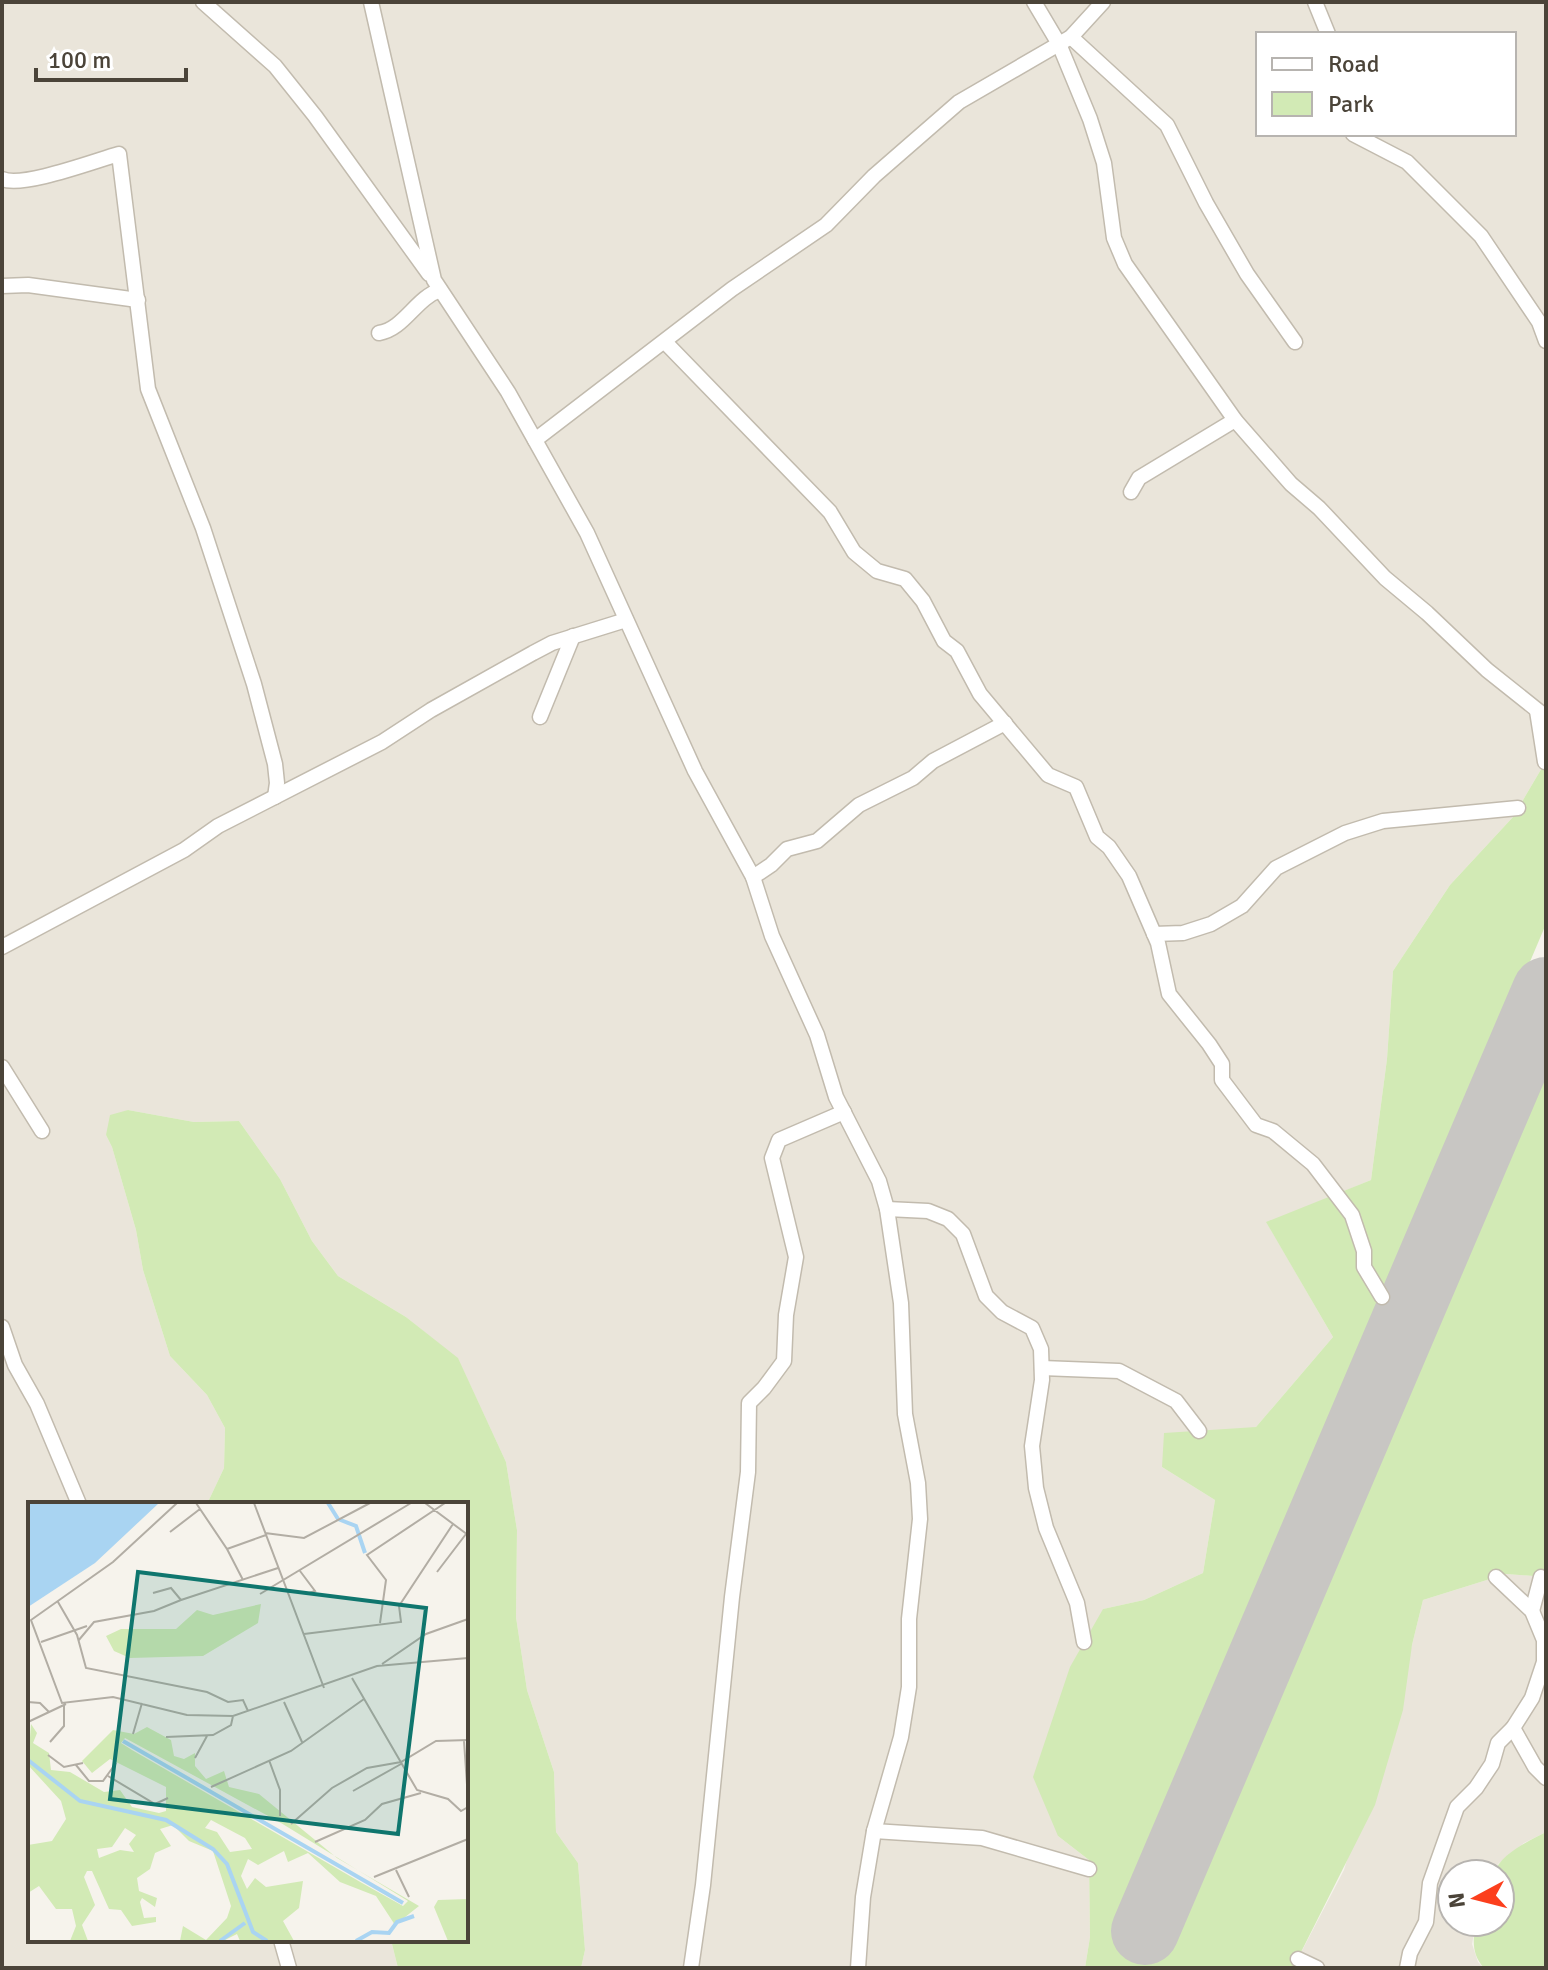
<svg xmlns="http://www.w3.org/2000/svg" width="1548" height="1970" viewBox="0 0 1548 1970" font-family="Signika,sans-serif">
  <style>
    .residential { fill: #eae5da; fill-rule: evenodd }
    .green { fill: #d2eab5 }
    .lines { fill: none; stroke-linecap: round; stroke-linejoin: round }
    .runway { stroke: #c8c6c3; stroke-width: 68 }
    .minor-casing { stroke: #c2bbae; stroke-width: 17 }
    .minor { stroke: #fff; stroke-width: 14 }
    .inset-river { fill: none; stroke: #a9d4f2; stroke-width: 4 }
    .inset-road { fill: none; stroke: #b2ada4; stroke-width: 2 }
    .view { fill: #0f766e; fill-opacity: 0.15; stroke: #0f766e; stroke-width: 4 }
    .inset-edge { fill: none; stroke: #4b4439; stroke-width: 4 }
  </style>
  <rect width="100%" height="100%" fill="#f6f3ec"/>
  <!-- residential -->
  <g class="residential">
    <path d="M2 2H1546V761L1513 817 1450 885 1393 971 1387 1059 1371 1180 1267 1223 1333 1337 1256 1427 1162 1467 1215 1500 1203 1573 1144 1600 1103 1609 1058 1836 1089 1860 1090 1937 1085 1968H581L585 1950 578 1863 556 1832 554 1772 527 1690 516 1617 517 1530 506 1462 458 1359 406 1317 338 1276 312 1241 280 1179 239 1121 194 1122 128 1110 106 1135 112 1147 136 1230 143 1270 170 1356 207 1395 225 1428 224 1468 207 1504H30V1940H391L398 1968H2ZM1258 34H1514V134H1258Z"/>
    <polygon points="1506,1574 1546,1577 1546,1832 1524,1843 1498,1864 1493,1874 1452,1874 1452,1922 1476,1922 1472,1944 1478,1962 1484,1968 1293,1968 1344,1870 1412,1645 1423,1600"/>
  </g>
  <!-- green -->
  <g class="green">
    <polygon points="1546,761 1546,924 1122,1921 1157,1946 1199,1862 1308,1578 1546,1026 1546,1577 1506,1574 1423,1600 1412,1645 1403,1710 1375,1805 1293,1968 1085,1968 1090,1937 1089,1860 1058,1836 1033,1777 1070,1667 1103,1609 1144,1600 1203,1573 1215,1500 1162,1467 1164,1433 1256,1427 1333,1337 1266,1222 1371,1180 1387,1059 1393,971 1450,885 1513,817"/>
    <polygon points="128,1110 194,1122 239,1121 280,1179 312,1241 338,1276 406,1317 458,1358 506,1462 517,1530 516,1617 527,1690 554,1772 556,1832 578,1863 585,1950 581,1968 398,1968 391,1940 466,1940 466,1504 207,1504 224,1468 225,1428 207,1395 170,1356 143,1270 136,1230 112,1147 106,1135 110,1115"/>
    <path d="M1546 1832V1968H1484C1471 1954 1473 1939 1476 1922H1500V1874H1493C1502 1853 1527 1842 1546 1832Z"/>
  </g>
  <g class="lines">
    <!-- runway -->
    <polyline class="runway" points="1145,1931 1546,991"/>
    <defs>
      <g id="minor">
        <polyline points="203,2 275,66 315,116 429,274"/>
        <polyline points="371,2 434,280 508,392 587,533 695,771 753,877 772,936 817,1035 836,1097 879,1181 887,1209 901,1303 905,1414 918,1483 920,1519 909,1619 909,1687 901,1737 874,1831 863,1897 858,1968"/>
        <polyline points="1034,2 1059,44 1090,119 1104,163 1114,238 1125,264 1235,420 1291,484 1319,508 1385,578 1427,613 1487,670 1546,717"/>
        <polyline points="1315,2 1328,34"/>
        <polyline points="1071,37 1167,125 1206,203 1247,274 1295,342"/>
        <polyline points="1353,134 1407,162 1481,236 1539,322 1546,341"/>
        <path d="M2 179C23 188 94 161 119 154L148 389 203 528 254 684 275 764 277 783 275 797"/>
        <polyline points="2,286 28,285 138,300"/>
        <path d="M379 333C404 329 416 298 440 290"/>
        <polyline points="665,342 830,512 854,552 877,571 905,579 923,601 944,641 957,651 980,694 1048,775 1076,787 1097,837 1109,847 1129,876 1158,943 1169,994 1209,1044 1222,1064 1222,1080 1256,1125 1273,1131 1313,1164 1352,1215 1364,1251 1364,1267 1382,1297"/>
        <polyline points="535,440 732,289 826,225 874,176 959,102 1071,37 1103,2"/>
        <polyline points="1131,492 1139,478 1235,420"/>
        <polyline points="1537,711 1545,762"/>
        <polyline points="540,717 573,636"/>
        <polyline points="753,877 771,865 787,849 817,841 859,805 913,778 933,761 1005,723"/>
        <polyline points="1154,934 1183,933 1211,924 1242,906 1276,868 1345,833 1383,821 1518,808"/>
        <polyline points="2,947 184,850 218,826 382,742 431,710 533,653 552,643 626,620"/>
        <polyline points="2,1067 42,1131"/>
        <polyline points="887,1209 928,1211 948,1219 963,1234 986,1296 1002,1312 1032,1328 1041,1349 1042,1380 1032,1446 1036,1488 1046,1528 1077,1603 1084,1642"/>
        <polyline points="2,1327 15,1365 37,1404 79,1504"/>
        <polyline points="1042,1368 1119,1371 1176,1401 1199,1431"/>
        <polyline points="1532,1611 1541,1577"/>
        <polyline points="1513,1728 1535,1767 1546,1778"/>
        <polyline points="874,1831 982,1838 1089,1869"/>
        <polyline points="281,1940 289,1968"/>
        <polyline points="1298,1959 1317,1968"/>
        <polyline points="691,1968 703,1885 732,1597 748,1472 749,1403 764,1388 784,1361 786,1315 796,1257 772,1158 779,1140 844,1112"/>
        <polyline points="1407,1968 1410,1953 1426,1922 1430,1883 1457,1807 1476,1788 1492,1764 1498,1743 1513,1728 1532,1698 1544,1662 1544,1640 1532,1611 1496,1577"/>
      </g>
    </defs>
    <!-- minor casing -->
    <use href="#minor" class="minor-casing"/>
    <!-- minor -->
    <use href="#minor" class="minor"/>
  </g>
  <!-- overview -->
  <g transform="translate(28 1502)">
    <rect width="440" height="440" fill="#f6f3ec"/>
    <path d="M233 102 230 121 175 154 102 156 86 149 78 134 93 127H148L169 108 185 113ZM3 222 9 231 5 241 21 251 23 268 42 270 76 290 92 288 104 305 131 311 138 309V285L82 257 64 271 54 259 85 228 106 232 119 225 143 238 146 254 156 257 167 251V264L178 277 196 269 201 285 231 292 309 356 391 404 367 423 348 394 312 380 280 351 260 360 256 349 230 363 220 357 213 374 219 387 227 376 238 385 275 379 271 406 255 419 266 439H212L209 432 195 439H152L155 424 178 438 199 416 203 404 185 349 161 339 145 323 132 327 143 344 127 351 122 367 109 376 111 389 129 396 127 405 114 396 112 400 116 416 128 415V420L104 424 93 408 81 407 64 369H59L56 375 67 403 54 423 60 439H42L48 424 44 407H28L11 384 0 391V343L24 339 38 317 33 299 0 263ZM97 236 253 321 380 399 375 404 334 381 104 248 93 241ZM183 318 217 336 224 347 202 350 189 330 177 326ZM97 326 108 333 101 342 106 350 92 348 71 356 69 347 84 345ZM440 397V439H420L406 405 410 398Z" fill="#d2eab5" fill-rule="evenodd"/>
    <path d="M0 1H131L67 61 0 105Z" fill="#a9d4f2"/>
    <path class="inset-river" d="M300 1 310 17 328 24 337 51M95 239 375 401M0 258 52 299 138 318 185 347 199 362 225 430 239 439M192 439 217 421M328 439 344 430 361 431 369 420 386 414"/>
    <path class="inset-road" d="M149 1 85 60 3 118 34 201 85 195 159 213 205 214 349 164 440 156M168 1 199 47 238 33M226 1 296 186M397 1 440 33M142 30 172 7M237 31 276 36 342 1M199 47 215 78M272 69 287 89 281 91M409 70 438 32M125 91 143 86 153 98 250 66M232 92 383 1M30 100 49 133 58 166 179 190 200 200 215 198 220 209M352 121 358 78 339 53 417 1M276 132 373 120 371 104 425 22M50 139 66 120 126 109 153 98M13 140 59 124M354 162 398 132 440 117M324 176 389 288 420 297 433 309 440 305M0 200 12 201 21 210M256 200 274 240M0 220 38 202M105 232 114 201M138 235 185 233 203 223 205 214M436 239 440 297M22 240 36 224V203M20 253 36 265 55 261M167 256 179 234M241 258 252 288V314M48 263 61 279H75L88 261M80 274 127 302 140 296M183 285 263 249 336 197M325 289 373 262M263 322 304 286 339 266 373 260 408 239 440 238M287 340 337 318 354 302 393 291M368 368 381 395M346 375 440 337"/>
    <path class="view" d="M110 70 398 106 370 332 82 297Z"/>
    <rect width="440" height="440" class="inset-edge"/>
  </g>
  <!-- border -->
  <rect width="1548" height="1970" fill="none" stroke="#4b4439" stroke-width="8"/>
  <!-- legend -->
  <rect x="1256" y="32" width="260" height="104" fill="#ffffff" stroke="#b7b4b0" stroke-width="2"/>
  <rect x="1272" y="58" width="40" height="12" fill="#ffffff" stroke="#b7b4b0" stroke-width="2"/>
  <text x="1328" y="72" font-size="24" fill="#4b4439">Road</text>
  <rect x="1272" y="92" width="40" height="24" fill="#d2eab5" stroke="#b7b4b0" stroke-width="2"/>
  <text x="1328" y="112" font-size="24" fill="#4b4439">Park</text>
  <!-- north arrow -->
  <g transform="translate(1476 1898) rotate(263)"><circle r="38" fill="#ffffff" stroke="#b7b4b0" stroke-width="2"/>
  <path d="M0-6L14 30L0 20L-14 30Z" fill="#fc3f1d"/>
  <text y="-12" font-size="22" font-weight="bold" text-anchor="middle" fill="#4b4439">N</text>
  </g>
  <!-- scale -->
  <path d="M36 68v12h150v-12" fill="none" stroke="#4b4439" stroke-width="4"/>
  <text x="48" y="68" font-size="24" fill="#4b4439" stroke="#ffffff" stroke-width="6" paint-order="stroke">100 m</text>
</svg>
